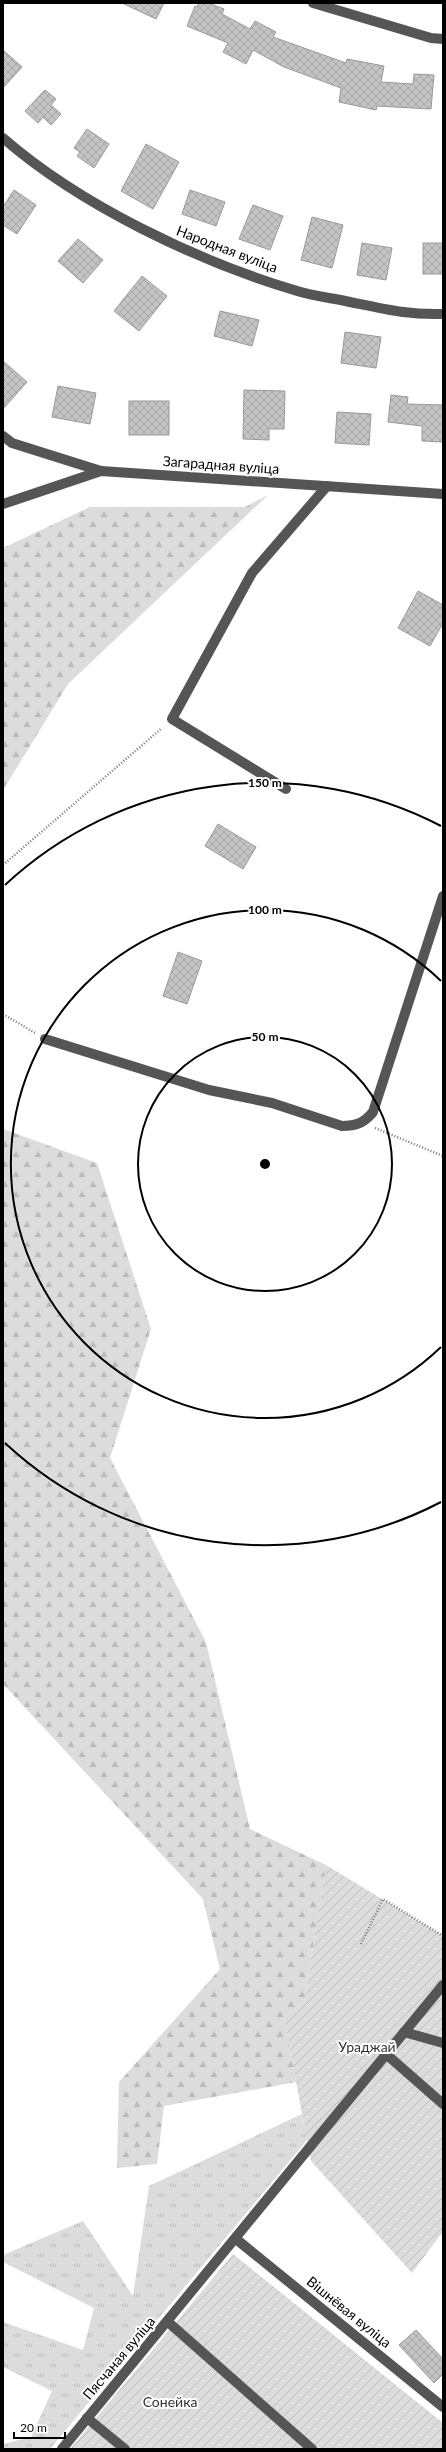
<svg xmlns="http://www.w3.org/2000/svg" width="446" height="2452" viewBox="0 0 446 2452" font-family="Lato,sans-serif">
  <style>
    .grass { fill: url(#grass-tufts) }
    .forest { fill: url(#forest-firs) }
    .garden { fill: url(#garden-furrows) }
    .building { fill: url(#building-cross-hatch); stroke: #999 }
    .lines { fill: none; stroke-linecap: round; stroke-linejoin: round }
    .path { stroke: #777; stroke-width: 2.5; stroke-dasharray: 1 2; stroke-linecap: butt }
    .minor { stroke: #555; stroke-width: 10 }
    .ring { fill: none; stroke: #000; stroke-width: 2 }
    .labels { text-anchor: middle; stroke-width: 4; stroke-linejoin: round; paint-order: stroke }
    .street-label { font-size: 14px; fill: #000; stroke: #fff }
    .park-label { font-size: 14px; fill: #333; stroke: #fff }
    .centre { fill: #000; stroke: #fff; stroke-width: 2 }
    .ring-label { font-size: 12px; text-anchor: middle; font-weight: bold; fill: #000; stroke: #fff; stroke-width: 4; stroke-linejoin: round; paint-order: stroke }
  </style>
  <defs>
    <pattern id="grass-tufts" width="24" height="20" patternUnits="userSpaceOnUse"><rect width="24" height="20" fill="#dcdcdc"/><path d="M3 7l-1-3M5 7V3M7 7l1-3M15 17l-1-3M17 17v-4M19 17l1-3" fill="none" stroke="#bbb"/></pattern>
    <pattern id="forest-firs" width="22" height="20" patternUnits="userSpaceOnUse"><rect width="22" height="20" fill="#dcdcdc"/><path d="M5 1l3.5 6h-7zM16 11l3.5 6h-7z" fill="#bbb"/></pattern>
    <pattern id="garden-furrows" width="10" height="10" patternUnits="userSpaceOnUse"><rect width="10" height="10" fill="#dcdcdc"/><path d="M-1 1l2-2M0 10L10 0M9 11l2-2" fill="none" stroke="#bbb"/></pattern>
    <pattern id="building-cross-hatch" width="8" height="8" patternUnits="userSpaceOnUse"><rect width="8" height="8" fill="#c4c4c4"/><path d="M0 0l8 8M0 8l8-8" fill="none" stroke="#a7a7a7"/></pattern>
  </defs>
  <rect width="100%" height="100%" fill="#fff"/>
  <!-- grass -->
  <polygon class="grass" points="302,2114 307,2140 50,2449 3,2449 3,2444 31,2437 52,2391 3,2367 3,2322 83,2350 94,2308 3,2262 3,2255 83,2221 133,2296 149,2186"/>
  <!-- forest -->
  <g class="forest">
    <polygon points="268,495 68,684 3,790 3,548 90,507 245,507"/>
    <polygon points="3,1129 97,1163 151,1329 110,1458 206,1642 250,1829 326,1865 304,2002 284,2018 296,2082 164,2106 157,2164 117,2168 119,2082 220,1969 203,1899 3,1684"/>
  </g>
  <!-- garden -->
  <g class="garden">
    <polygon points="326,1865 443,1936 443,2236 441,2234 412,2273 311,2161 284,2018 304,2002"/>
    <polygon points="233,2254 443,2423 443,2449 70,2449"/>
  </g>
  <!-- building -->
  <g class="building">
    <polygon points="122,3 164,3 156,19"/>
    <polygon points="199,3 208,3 224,9 222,14 250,29 255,21 276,32 273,37 346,63 347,59 384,66 381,82 413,84 414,74 434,75 431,109 377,106 376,110 339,102 341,88 284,67 253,50 246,64 223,52 228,43 187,26 195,6 197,7"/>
    <polygon points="3,50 22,67 3,88"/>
    <polygon points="45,90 56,99 51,105 61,114 51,125 43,117 38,123 25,111"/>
    <polygon points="87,129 109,144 94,168 77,156 80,152 74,148"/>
    <polygon points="146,144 179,162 153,209 121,191"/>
    <polygon points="14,190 36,205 17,234 3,225 3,207"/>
    <polygon points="190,190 225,202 216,226 182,214"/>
    <polygon points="253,205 283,216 270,250 239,239"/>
    <polygon points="312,217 343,225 332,268 301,260"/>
    <polygon points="78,239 103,260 83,283 58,261"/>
    <polygon points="362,243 392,248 386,280 357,275"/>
    <rect x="423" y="243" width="20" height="31"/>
    <polygon points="142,276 167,296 139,331 114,311"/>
    <polygon points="220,311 259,320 252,346 214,336"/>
    <polygon points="345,332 381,337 376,368 341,363"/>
    <polygon points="3,361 27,382 3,409"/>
    <polygon points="58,386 96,393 90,424 52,417"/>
    <polygon points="244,390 285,391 284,429 269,429 269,440 243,439"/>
    <polygon points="391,395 408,397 407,404 443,405 443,442 422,441 422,426 388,422"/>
    <rect x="129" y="401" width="40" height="34"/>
    <polygon points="337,412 371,414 369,445 335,443"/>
    <polygon points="418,591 443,605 443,623 430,646 398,628"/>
    <polygon points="218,824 256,847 243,869 205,846"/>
    <polygon points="178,952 202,961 187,1004 163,996"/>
    <polygon points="416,2330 443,2359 443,2374 434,2383 399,2345"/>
  </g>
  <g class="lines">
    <!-- path -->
    <g class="path">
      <polyline points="3,865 162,728"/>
      <polyline points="3,1014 35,1033"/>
      <polyline points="375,1128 443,1156"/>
      <polyline points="361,1944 383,1899 443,1936"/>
    </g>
    <!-- minor -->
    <g class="minor">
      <polyline points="313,3 431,38 443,39"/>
      <path d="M3 138C80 205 197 261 294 290 312 296 332 298 350 302 384 309 408 315 443 314"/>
      <polyline points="3,436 12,443 101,471"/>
      <polyline points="3,504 101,471 443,494"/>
      <polyline points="286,789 172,719 252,573 327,486"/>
      <path d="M45 1039 209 1090 272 1103 342 1126C356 1126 364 1123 373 1112L443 896"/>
      <polyline points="404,2032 443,2043"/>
      <polyline points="386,2054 443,2104"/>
      <polyline points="236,2239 443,2407"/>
      <polyline points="168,2322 312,2449"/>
      <polyline points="87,2418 125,2449"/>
      <polyline points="62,2449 443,1985"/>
    </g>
  </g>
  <!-- distance rings -->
  <g class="ring">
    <circle cx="265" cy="1164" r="127"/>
    <path d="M441 1347A254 254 0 1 1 441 981"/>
    <path d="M441 1502A381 381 0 0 1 5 1443M5 885A381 381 0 0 1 441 826"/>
  </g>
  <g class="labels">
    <!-- street labels -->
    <g class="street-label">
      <text transform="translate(227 249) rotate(21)" y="5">Народная вуліца</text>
      <text transform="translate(221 465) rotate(4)" y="5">Загарадная вуліца</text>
      <text transform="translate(349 2312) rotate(39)" y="5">Вішнёвая вуліца</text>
      <text transform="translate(119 2358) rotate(-50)" y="5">Пясчаная вуліца</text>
    </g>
    <!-- park labels -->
    <g class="park-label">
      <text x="367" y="2052">Ураджай</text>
      <text x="170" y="2407">Сонейка</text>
    </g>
  </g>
  <circle cx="265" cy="1164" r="6" class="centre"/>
  <g class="ring-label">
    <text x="265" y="787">150 m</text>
    <text x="265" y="914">100 m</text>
    <text x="265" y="1041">50 m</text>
  </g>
  <!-- border -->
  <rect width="446" height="2452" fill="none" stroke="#000000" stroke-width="8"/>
  <!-- scale -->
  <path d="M14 2432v6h51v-6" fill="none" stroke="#000000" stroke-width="2"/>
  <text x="20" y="2432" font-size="12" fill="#000000" stroke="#ffffff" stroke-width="3" paint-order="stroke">20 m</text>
</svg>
